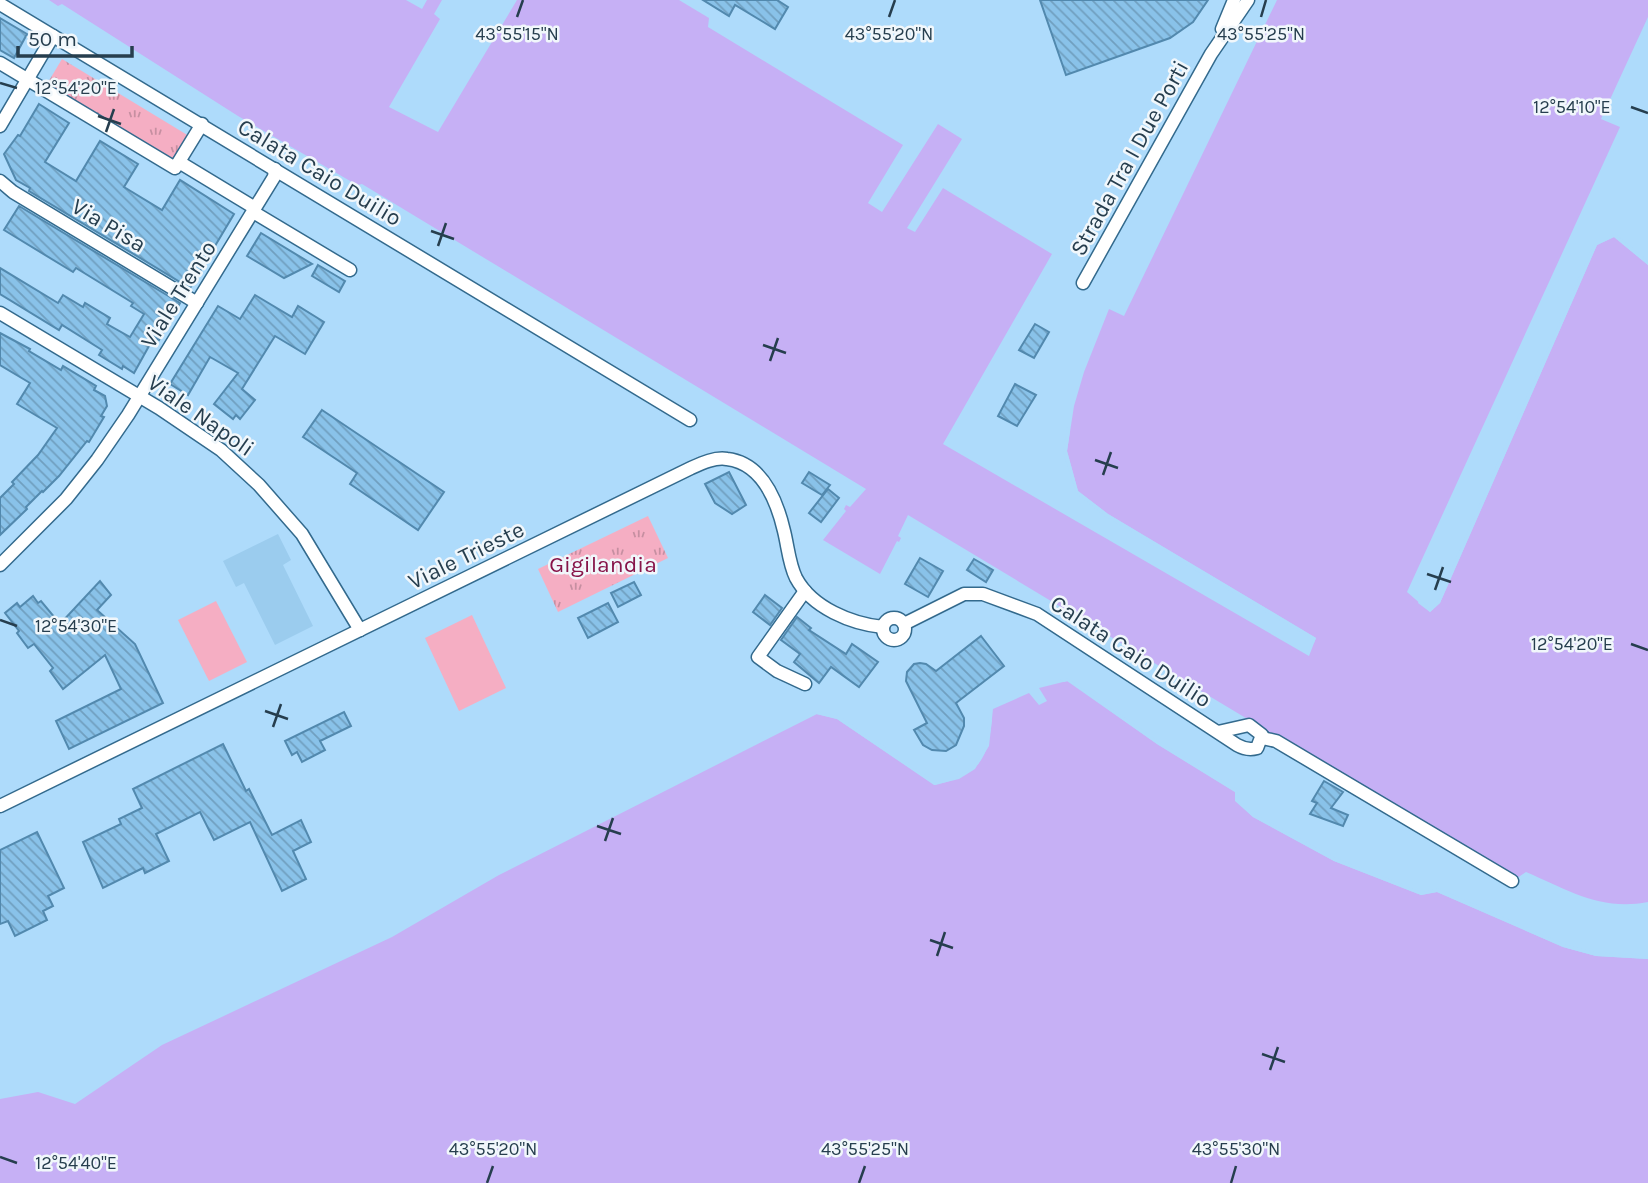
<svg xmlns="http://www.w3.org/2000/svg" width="1648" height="1183" viewBox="0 0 1648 1183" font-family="Karla,sans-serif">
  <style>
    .built { fill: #9bccee }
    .grass { fill: #f5aec3 }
    .park { fill: url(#park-tufts) }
    .water { fill: #c6b0f5 }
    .pier { fill: #aedbfb }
    .building { fill: url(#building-back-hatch); stroke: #5289ae; stroke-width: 2 }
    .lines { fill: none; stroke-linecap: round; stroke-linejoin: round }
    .street-casing { stroke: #336a8d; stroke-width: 15 }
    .street { stroke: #fff; stroke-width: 12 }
    .ticks { fill: none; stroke: #263e4e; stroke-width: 2.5 }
    .labels { text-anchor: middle; stroke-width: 5; stroke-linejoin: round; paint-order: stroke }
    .street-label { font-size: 23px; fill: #263e4e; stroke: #f1f7fb }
    .park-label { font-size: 23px; fill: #871449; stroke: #f1f7fb }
    .ticks-label { font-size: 18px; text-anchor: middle; fill: #263e4e; stroke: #f1f7fb; stroke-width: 5; stroke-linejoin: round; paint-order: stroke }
  </style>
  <defs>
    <pattern id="park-tufts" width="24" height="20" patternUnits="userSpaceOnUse" patternTransform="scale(1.75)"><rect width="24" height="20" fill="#f5aec3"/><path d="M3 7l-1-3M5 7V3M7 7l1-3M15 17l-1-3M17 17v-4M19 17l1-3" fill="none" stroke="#c68fa1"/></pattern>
    <pattern id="building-back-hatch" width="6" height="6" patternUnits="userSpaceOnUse" patternTransform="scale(1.75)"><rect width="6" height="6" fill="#89c2e9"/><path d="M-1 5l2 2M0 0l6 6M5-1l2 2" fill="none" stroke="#709fbf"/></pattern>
  </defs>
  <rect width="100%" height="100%" fill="#aedbfb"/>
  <!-- built -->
  <polygon class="built" points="278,534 291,560 283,565 313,626 275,645 244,583 236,587 223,561"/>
  <!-- grass -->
  <g class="grass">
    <polygon points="216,601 247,662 209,681 178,620"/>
    <polygon points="472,615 506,688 459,711 425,638"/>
  </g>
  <!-- park -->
  <g class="park">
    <polygon points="62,59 189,136 174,161 47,84"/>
    <polygon points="648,516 668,558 558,612 538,569"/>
  </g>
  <!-- water -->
  <g class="water">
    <path d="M49 0H406L422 9 427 0H442L434 14 440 19 389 107 438 132 517 0H679L709 18 708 27 903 145 868 203 882 212 938 124 962 139 907 228 915 232 943 188 1052 254 943 444 1309 656 1316 638 1108 514 1078 491 1067 451 1074 406 1084 372 1109 309 1124 316 1277 0H1648V17L1601 119 1620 127 1407 592 1430 612 1440 603 1597 245 1614 237 1648 265V902C1600 911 1568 890 1526 872L1517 878 1431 825 1429 828 908 515 898 536 901 538 899 542 897 541 880 574 823 540 846 511 844 509 846 505 850 507 866 489 362 184 357 185 238 116 62 4 58 6Z"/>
    <path d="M1067 681 1157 744 1235 792 1236 801 1253 817 1334 861 1421 895 1437 892 1563 947 1596 956 1648 959V1183H0V1099L38 1092 75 1104 162 1045 392 937 499 875 817 714 837 719 935 785C985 773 988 757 993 709L1029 693 1039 705 1047 701 1039 688Z"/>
  </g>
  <!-- pier -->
  <g class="pier">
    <polygon points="1612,234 1616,234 1648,261 1648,265 1614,237 1597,245 1440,603 1430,612 1418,603 1420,599 1430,608 1437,601 1594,243"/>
    <polygon points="1067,427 1070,431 1067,451 1078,491 1108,514 1316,638 1314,643 1311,641 1311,639 1106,517 1076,493 1063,452"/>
    <polygon points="1067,678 1159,741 1237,789 1239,799 1255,814 1336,858 1422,892 1438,888 1564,944 1596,952 1648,956 1648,959 1596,956 1563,947 1437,892 1421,895 1334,861 1253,817 1235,801 1235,792 1157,744 1068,681 1064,682 1060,679"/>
    <polygon points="817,711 839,716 935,781 958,776 973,766 986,745 989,717 992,720 989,746 975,769 959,779 934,785 837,719 812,713"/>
  </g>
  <!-- building -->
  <g class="building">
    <polygon points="703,0 777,0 788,7 775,29 735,5 729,16"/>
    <polygon points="1040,0 1208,0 1193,22 1170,38 1066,75"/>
    <polygon points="0,18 27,34 14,58 0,50"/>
    <polygon points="39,104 69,123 45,162 76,181 100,141 138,164 124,187 162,210 180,180 234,214 190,288 29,191 30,188 16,180 4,154 18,135 20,136"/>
    <polygon points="19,206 180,303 159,340 154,337 134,373 123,366 122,369 99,355 102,350 62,325 59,330 0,294 0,268 58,303 63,295 83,307 85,303 110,318 107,324 130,337 144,314 131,306 133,303 76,268 73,272 4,230"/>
    <polygon points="261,233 312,264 284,278 247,256"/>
    <polygon points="318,265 345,281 339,292 312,276"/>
    <polygon points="255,295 292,317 298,306 324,322 305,354 275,336 242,389 255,400 240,419 236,415 233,419 214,404 238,373 210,357 188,395 170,384 218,306 240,319"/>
    <polygon points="1035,324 1049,332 1034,358 1019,350"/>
    <polygon points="0,333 30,349 29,351 61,370 63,366 96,386 94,390 105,396 107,406 101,416 104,417 89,442 87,441 59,476 43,492 42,491 26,507 27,509 0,535 0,498 14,484 12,482 38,455 57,428 17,404 30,383 0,365"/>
    <polygon points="1015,384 1036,395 1017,426 998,416"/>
    <polygon points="322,410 444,492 418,530 350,484 357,473 303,437"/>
    <polygon points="729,472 746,505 732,514 715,503 705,484"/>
    <polygon points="809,472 830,485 822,495 802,483"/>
    <polygon points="828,489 839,498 821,522 809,513"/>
    <polygon points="920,558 943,571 928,597 905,584"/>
    <polygon points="974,559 993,570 986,582 967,570"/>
    <polygon points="100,581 111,595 97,610 135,644 163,703 69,749 56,721 121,689 105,655 63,689 50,671 53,668 34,644 28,648 17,633 19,631 5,613 17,603 20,607 33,596 38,603 41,601 60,624"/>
    <polygon points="634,582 641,595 618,607 611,593"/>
    <polygon points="765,595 782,608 770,625 753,612"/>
    <polygon points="608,603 618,622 588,638 578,618"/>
    <polygon points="797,617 811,628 809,630 846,654 852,644 878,662 859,687 831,667 819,683 794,662 800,654 781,640"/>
    <polygon points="981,636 1004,666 956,703 964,718 964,726 956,745 946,751 932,750 923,745 914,730 927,723 906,681 907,672 914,664 920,663 926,664 936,671"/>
    <polygon points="344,712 351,726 320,741 325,750 302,762 297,752 292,755 285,741"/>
    <polygon points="223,744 246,791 249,789 272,835 301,820 311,842 293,851 306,879 282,891 250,822 214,840 200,812 156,834 169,861 145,873 143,868 103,888 83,842 121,824 119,819 142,808 133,789"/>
    <polygon points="1324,781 1343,792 1331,808 1348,815 1343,826 1310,814 1317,803 1312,801"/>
    <polygon points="37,832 64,888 48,896 53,906 43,911 47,920 15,936 8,921 0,924 0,850"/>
  </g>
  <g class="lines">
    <defs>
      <g id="street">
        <polyline points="0,4 690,420"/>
        <polyline points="1222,29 1234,0"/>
        <polyline points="0,63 175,168 202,124"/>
        <polyline points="0,126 53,36"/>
        <polyline points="179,162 255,208"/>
        <polyline points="0,181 13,192 197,303"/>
        <polyline points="253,212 350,270"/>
        <polyline points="1083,283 1211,54 1248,0"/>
        <polyline points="0,313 159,408 221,450 259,485 302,534 360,630"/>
        <polyline points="0,565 66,499 97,460 128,415 274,177 275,169"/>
        <polyline points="805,591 758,657 777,671 805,684"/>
        <circle cx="894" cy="629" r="11"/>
        <path d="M904 624 964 594H983L1037 614 1237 745C1244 749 1250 750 1257 748L1262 735 1249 725 1218 732"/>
        <polyline points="1262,738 1276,741 1512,881"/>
        <path d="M0 806 691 468C702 463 715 457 727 459 762 463 777 501 784 531 788 547 789 564 796 578 812 608 852 624 883 627"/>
      </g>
    </defs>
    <!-- street casing -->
    <use href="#street" class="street-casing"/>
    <!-- street -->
    <use href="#street" class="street"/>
  </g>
  <!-- ticks -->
  <path class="ticks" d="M517 17 523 0M889 17 895 0M1261 17 1266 0M0 83 17 88M1631 107 1648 113M98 116 121 124M106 132 114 109M431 231 454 239M438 246 446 223M763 345 786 353M770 361 778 338M1095 460 1118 468M1103 475 1111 452M1427 574 1451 582M1435 590 1443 567M0 620 17 626M1631 644 1648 650M265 711 288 719M273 727 281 704M597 826 621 834M605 841 613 818M930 940 953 948M937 956 945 932M1262 1054 1285 1062M1270 1070 1278 1047M0 1157 17 1163M487 1183 493 1166M859 1183 865 1166M1231 1183 1236 1166"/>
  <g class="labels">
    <!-- street labels -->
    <g class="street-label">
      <text transform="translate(1129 158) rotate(-61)" y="8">Strada Tra I Due Porti</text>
      <text transform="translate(320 172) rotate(31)" y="8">Calata Caio Duilio</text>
      <text transform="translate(109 225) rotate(31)" y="8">Via Pisa</text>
      <text transform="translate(178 294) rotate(-58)" y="8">Viale Trento</text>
      <text transform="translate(201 415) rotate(35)" y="8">Viale Napoli</text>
      <text transform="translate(466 555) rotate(-26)" y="8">Viale Trieste</text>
      <text transform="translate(1131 651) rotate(33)" y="8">Calata Caio Duilio</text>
    </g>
    <!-- park labels -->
    <g class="park-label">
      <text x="603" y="572">Gigilandia</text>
    </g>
  </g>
  <g class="ticks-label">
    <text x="517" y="40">43°55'15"N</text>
    <text x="889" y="40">43°55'20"N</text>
    <text x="1261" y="40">43°55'25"N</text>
    <text x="76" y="94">12°54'20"E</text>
    <text x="1572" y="113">12°54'10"E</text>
    <text x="76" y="632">12°54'30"E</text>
    <text x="1572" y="650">12°54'20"E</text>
    <text x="493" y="1155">43°55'20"N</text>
    <text x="865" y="1155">43°55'25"N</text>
    <text x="1236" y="1155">43°55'30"N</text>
    <text x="76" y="1169">12°54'40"E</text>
  </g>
  <!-- scale -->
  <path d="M18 46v10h114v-10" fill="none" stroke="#263e4e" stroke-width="3.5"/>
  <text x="28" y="46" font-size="21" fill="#263e4e" stroke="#f1f7fb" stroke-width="5" paint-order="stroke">50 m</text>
</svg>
